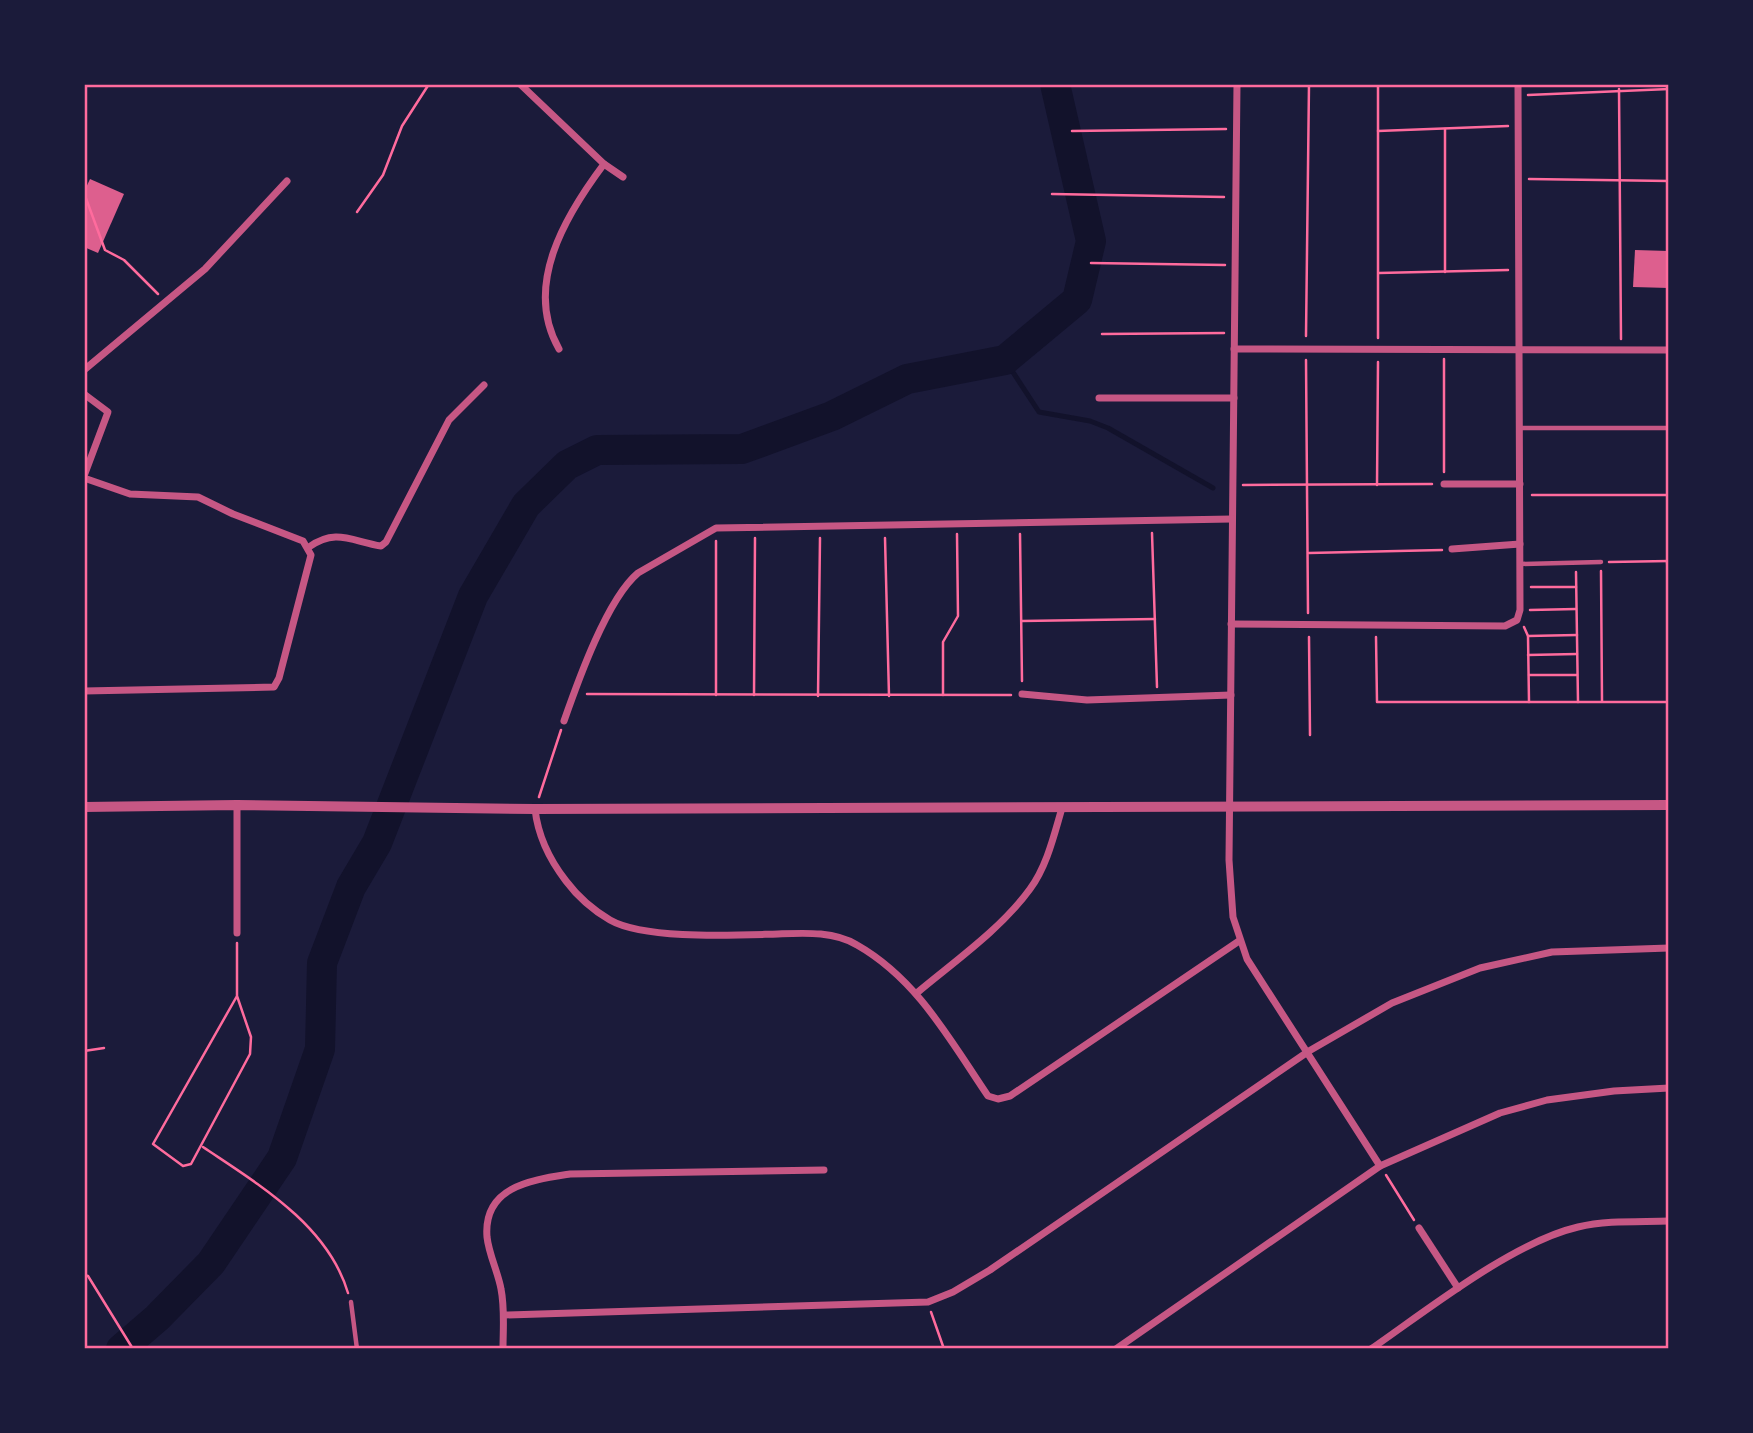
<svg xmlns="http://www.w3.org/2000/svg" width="1753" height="1433" viewBox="0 0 1753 1433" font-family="'Golos Text',sans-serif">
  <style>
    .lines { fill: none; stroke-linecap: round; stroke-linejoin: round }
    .stream { stroke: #12122b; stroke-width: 5 }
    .river { stroke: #12122b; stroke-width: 30 }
    .building { fill: #dd5f8e }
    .path { stroke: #ff6b9d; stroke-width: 2.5 }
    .service { stroke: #c65784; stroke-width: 4.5 }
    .minor { stroke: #c65784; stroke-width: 7 }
    .tertiary { stroke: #c65784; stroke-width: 10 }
    .neatline { fill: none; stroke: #ff6b9d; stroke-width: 2.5 }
  </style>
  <rect width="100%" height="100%" fill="#1b1b3a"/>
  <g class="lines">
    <!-- stream -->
    <polyline class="stream" points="1005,360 1039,412 1090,421 1108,428 1213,488"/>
    <!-- river -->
    <polyline class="river" points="121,1349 157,1318 211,1263 282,1158 320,1049 322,963 351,887 377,843 473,596 526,505 567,465 597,450 742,449 832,416 907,379 1005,360 1077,300 1091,241 1055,84"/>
  </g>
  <!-- building -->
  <g class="building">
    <polygon points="90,179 124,194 98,253 84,247 84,192"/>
    <polygon points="1635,250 1669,251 1669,288 1633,287"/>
  </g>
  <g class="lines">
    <!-- path -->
    <g class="path">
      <polyline points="1619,89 1621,339"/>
      <polyline points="1528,95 1669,89"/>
      <polyline points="1445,129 1445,272"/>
      <polyline points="1072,131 1226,129"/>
      <polyline points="1378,131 1508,126"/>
      <polyline points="1529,179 1669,181"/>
      <polyline points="84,193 105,250 124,260 158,294"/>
      <polyline points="1052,194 1224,197"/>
      <polyline points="357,212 383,175 402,126 429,84"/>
      <polyline points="1091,263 1225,265"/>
      <polyline points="1379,273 1508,270"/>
      <polyline points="1102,334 1224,333"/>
      <polyline points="1306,336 1309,84"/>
      <polyline points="1378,338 1378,84"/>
      <polyline points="1444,359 1444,472"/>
      <polyline points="1306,360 1308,613"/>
      <polyline points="1243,485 1432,484"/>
      <polyline points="1377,485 1378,362"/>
      <polyline points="1532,495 1669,495"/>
      <polyline points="1152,533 1157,687"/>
      <polyline points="1020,534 1022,681"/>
      <polyline points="885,538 889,696"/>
      <polyline points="1309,553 1442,550"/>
      <polyline points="1667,561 1669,598"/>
      <polyline points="1609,562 1669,561"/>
      <polyline points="1601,571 1602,701"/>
      <polyline points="1576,572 1578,702"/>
      <polyline points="1531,587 1576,587"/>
      <polyline points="1530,610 1576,609"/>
      <polyline points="1022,621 1155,619"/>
      <polyline points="1524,627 1528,636 1529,702"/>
      <polyline points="1528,636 1577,635"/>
      <polyline points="1309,637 1310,735"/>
      <polyline points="1376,637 1377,702 1669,702"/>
      <polyline points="1528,655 1577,654"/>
      <polyline points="1529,675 1577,675"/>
      <polyline points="587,694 1011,695"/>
      <polyline points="716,695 716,541"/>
      <polyline points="754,695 755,538"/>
      <polyline points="943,695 943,642 958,616 957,534"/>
      <polyline points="818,696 820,538"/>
      <polyline points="539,797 561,730"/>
      <polyline points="237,943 237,996 251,1037 250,1054 191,1164 183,1166 153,1144 237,996"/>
      <polyline points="84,1051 104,1048"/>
      <path d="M203 1147C258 1184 328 1225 348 1293"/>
      <polyline points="1386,1175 1414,1220"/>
      <polyline points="84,1275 88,1276 133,1349"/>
      <polyline points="931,1312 944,1349"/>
    </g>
    <!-- service -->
    <g class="service">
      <polyline points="1519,428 1669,428"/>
      <polyline points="1520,564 1601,562"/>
      <polyline points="351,1302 357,1349"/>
    </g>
    <!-- minor -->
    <g class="minor">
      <polyline points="520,84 604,164 623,177"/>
      <polyline points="1237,84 1229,860 1233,917 1247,959 1380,1166"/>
      <path d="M559 349C523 286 565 216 604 164"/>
      <polyline points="1234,349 1669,350"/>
      <polyline points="84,370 205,269 287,181"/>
      <polyline points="84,394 108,412 84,476"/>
      <polyline points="1099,398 1234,398"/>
      <polyline points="84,478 130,494 198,497 233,514 303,541 311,555 279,678 274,687 84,691"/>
      <polyline points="1444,484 1520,484"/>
      <path d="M309 547C336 528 351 541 381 546L386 542 449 420 484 385"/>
      <polyline points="1452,549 1520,544"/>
      <polyline points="1231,624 1505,626 1517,620 1520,610 1518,84"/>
      <polyline points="1022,694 1087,700 1231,695"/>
      <path d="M564 721C578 681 607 599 638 573L716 528 1232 519"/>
      <polyline points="237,805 237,933"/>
      <path d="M535 809C538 837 549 859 566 881 578 897 593 910 610 920 645 940 737 935 778 934 804 933 834 931 857 945 917 979 950 1040 988 1096L998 1099 1010 1096 1239 941"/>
      <path d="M918 992C955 961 1001 929 1030 889 1047 866 1054 835 1062 808"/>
      <polyline points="1419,1228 1458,1288"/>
      <polyline points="504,1315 928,1302 953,1292 990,1270 1309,1051 1392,1003 1480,968 1552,952 1669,948"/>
      <path d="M503 1349C503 1329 505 1309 501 1289 498 1272 489 1255 487 1237 483 1186 532 1180 570 1174L824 1170"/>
      <polyline points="1116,1349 1380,1166 1500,1113 1547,1100 1614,1091 1669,1088"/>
      <path d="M1371 1349C1426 1311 1513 1242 1578 1227 1607 1220 1639 1222 1669 1221"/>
    </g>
    <!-- tertiary -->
    <polyline class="tertiary" points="84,807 237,805 535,809 1669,805"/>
  </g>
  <!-- border -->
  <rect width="1753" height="1433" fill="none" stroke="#1b1b3a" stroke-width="172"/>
  <rect x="86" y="86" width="1581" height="1261" class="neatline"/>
</svg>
